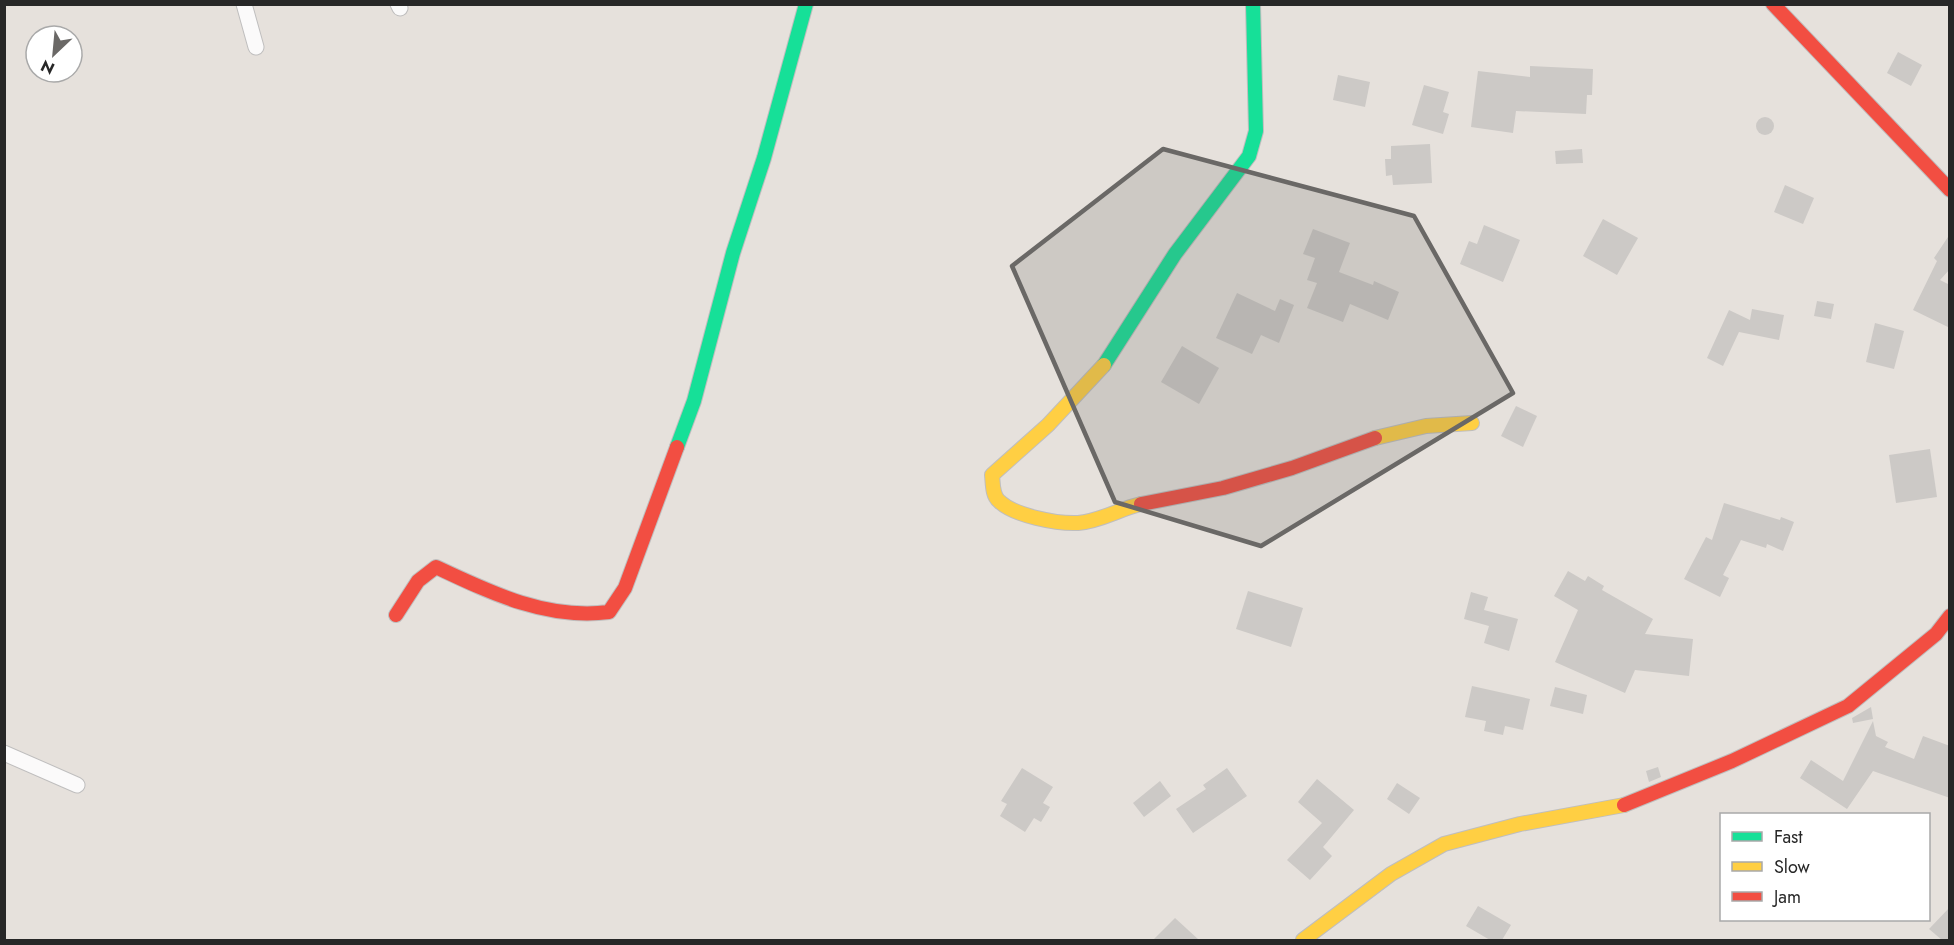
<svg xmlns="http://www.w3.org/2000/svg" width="1954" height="945" viewBox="0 0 1954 945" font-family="Jost,sans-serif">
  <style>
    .building { fill: #ccc9c6 }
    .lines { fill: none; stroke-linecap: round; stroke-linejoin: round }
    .street-casing { stroke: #bfbebe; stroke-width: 17 }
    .fast-casing { stroke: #bfbebe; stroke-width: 16 }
    .slow-casing { stroke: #bfbebe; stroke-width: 16 }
    .jam-casing { stroke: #bfbebe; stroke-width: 16 }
    .street { stroke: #fbfafa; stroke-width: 15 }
    .fast { stroke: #16e098; stroke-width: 14 }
    .slow { stroke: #ffcf43; stroke-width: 14 }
    .jam { stroke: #f24e42; stroke-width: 14 }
    .marked { fill: #6a6866; fill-opacity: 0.2; stroke: #6a6866; stroke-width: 4.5; stroke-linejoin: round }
  </style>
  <rect width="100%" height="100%" fill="#e6e1dc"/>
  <!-- building -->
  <g class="building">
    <polygon points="1898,52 1922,65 1911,86 1887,73"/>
    <polygon points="1530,66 1593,69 1592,95 1587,95 1586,114 1516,111 1513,133 1471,127 1478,71 1530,77"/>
    <polygon points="1338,75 1370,82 1365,107 1333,100"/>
    <polygon points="1424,85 1449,92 1443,112 1449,114 1443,134 1412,125"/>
    <circle cx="1765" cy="126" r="9"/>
    <polygon points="1430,144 1432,183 1393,185 1392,175 1386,176 1385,159 1391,159 1391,146"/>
    <polygon points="1582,149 1583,163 1556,164 1555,151"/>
    <polygon points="1785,185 1814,198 1803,224 1774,212"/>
    <polygon points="1603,219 1638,238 1617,275 1583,256"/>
    <polygon points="1484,225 1520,240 1503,282 1460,264 1469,241 1477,244"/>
    <polygon points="1313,229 1350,243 1339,272 1373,285 1374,281 1399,292 1388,320 1350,304 1343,322 1307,308 1317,283 1307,280 1315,258 1303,254"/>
    <polygon points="1950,234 1950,269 1940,280 1950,285 1950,328 1913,310 1937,261 1934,258"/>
    <polygon points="1237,293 1275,311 1280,299 1294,305 1279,343 1261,335 1252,354 1216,338"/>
    <polygon points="1817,301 1834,304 1831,319 1814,316"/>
    <polygon points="1752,309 1784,315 1779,340 1739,332 1723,366 1707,358 1729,310 1750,320"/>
    <polygon points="1875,323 1904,331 1894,369 1866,362"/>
    <polygon points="1182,346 1219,368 1199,404 1161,382"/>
    <polygon points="1516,406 1537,416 1523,447 1501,436"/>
    <polygon points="1930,449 1937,497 1896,503 1889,455"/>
    <polygon points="1724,503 1780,520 1781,517 1794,522 1783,551 1767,544 1766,548 1741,540 1723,575 1729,578 1720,597 1684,579 1706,537 1712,540"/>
    <polygon points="1568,571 1585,581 1588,576 1604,586 1602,590 1653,619 1645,634 1693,639 1689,676 1635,670 1625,693 1555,662 1578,610 1554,596"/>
    <polygon points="1248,591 1303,608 1291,647 1236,629"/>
    <polygon points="1471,592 1488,597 1484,610 1518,619 1509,651 1484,643 1489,626 1464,619"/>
    <polygon points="1472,686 1530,699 1523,730 1505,726 1503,735 1484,731 1486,721 1465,717"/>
    <polygon points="1555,687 1587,695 1583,714 1550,706"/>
    <polygon points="1871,707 1873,719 1853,723 1852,718"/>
    <polygon points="1873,721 1876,736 1888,742 1885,747 1914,759 1923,736 1950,746 1950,798 1873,771 1847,809 1800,778 1811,760 1843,781"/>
    <polygon points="1658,767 1661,777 1649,782 1646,771"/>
    <polygon points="1022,768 1053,787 1043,803 1050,807 1041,822 1034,818 1025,832 1000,816 1007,804 1001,801"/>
    <polygon points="1227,768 1247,796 1193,833 1176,809 1206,789 1203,785"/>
    <polygon points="1317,779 1354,810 1323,847 1332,856 1310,880 1287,860 1322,823 1298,802"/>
    <polygon points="1160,781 1171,796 1144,817 1133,803"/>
    <polygon points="1397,783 1420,798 1409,814 1387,799"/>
    <polygon points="1478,906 1511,925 1502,940 1490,940 1466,926"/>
    <polygon points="1950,907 1950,940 1942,940 1929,929"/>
    <polygon points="1175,918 1199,940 1153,940"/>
  </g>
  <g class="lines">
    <defs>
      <g id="street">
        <polyline points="244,4 256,47"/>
        <polyline points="398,4 400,8"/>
        <polyline points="4,753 77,785"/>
      </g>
      <g id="fast">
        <polyline points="1104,365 1175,254 1249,156 1256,131 1253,4"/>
        <polyline points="677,447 694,401 733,253 764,158 806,4"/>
      </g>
      <g id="slow">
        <path d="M1104 365 1048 425 992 475C993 483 992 495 999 501 1014 516 1058 524 1078 523 1101 521 1119 509 1141 504"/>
        <polyline points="1375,438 1426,426 1472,423"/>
        <polyline points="1303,940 1391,874 1444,844 1520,824 1624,805"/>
      </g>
      <g id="jam">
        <polyline points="1773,4 1950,190"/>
        <polyline points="1141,504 1223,488 1292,468 1375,438"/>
        <path d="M396 615 418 581 436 567C491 593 547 620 609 612L625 588 677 447"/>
        <polyline points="1624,805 1732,761 1848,706 1936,634 1950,616"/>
      </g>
    </defs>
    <!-- street casing -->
    <use href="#street" class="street-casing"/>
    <!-- fast casing -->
    <use href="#fast" class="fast-casing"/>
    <!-- slow casing -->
    <use href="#slow" class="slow-casing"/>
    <!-- jam casing -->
    <use href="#jam" class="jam-casing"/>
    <!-- street -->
    <use href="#street" class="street"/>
    <!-- fast -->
    <use href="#fast" class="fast"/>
    <!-- slow -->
    <use href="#slow" class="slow"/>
    <!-- jam -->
    <use href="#jam" class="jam"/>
  </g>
  <!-- marked area -->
  <path class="marked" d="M1163 149 1414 216 1513 393 1261 546 1115 502 1012 266Z"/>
  <!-- border -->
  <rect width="1954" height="945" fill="none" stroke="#272727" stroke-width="12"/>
  <!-- legend -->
  <rect x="1720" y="813" width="210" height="108" fill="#ffffff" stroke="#a9a9a9" stroke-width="1.5"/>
  <rect x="1732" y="832" width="30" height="9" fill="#16e098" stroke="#a9a9a9" stroke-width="1.5"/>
  <text x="1774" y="843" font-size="18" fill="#272727">Fast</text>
  <rect x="1732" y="862" width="30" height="9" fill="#ffcf43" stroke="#a9a9a9" stroke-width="1.5"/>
  <text x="1774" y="873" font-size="18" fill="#272727">Slow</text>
  <rect x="1732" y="892" width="30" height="9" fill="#f24e42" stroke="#a9a9a9" stroke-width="1.5"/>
  <text x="1774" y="903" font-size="18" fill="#272727">Jam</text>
  <!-- north arrow -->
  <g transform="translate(54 54) rotate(206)"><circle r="28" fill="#ffffff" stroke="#a9a9a9" stroke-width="1.5"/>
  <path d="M0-4.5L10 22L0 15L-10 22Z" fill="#6a6866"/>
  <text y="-9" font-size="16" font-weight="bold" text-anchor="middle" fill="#272727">N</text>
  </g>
</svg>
